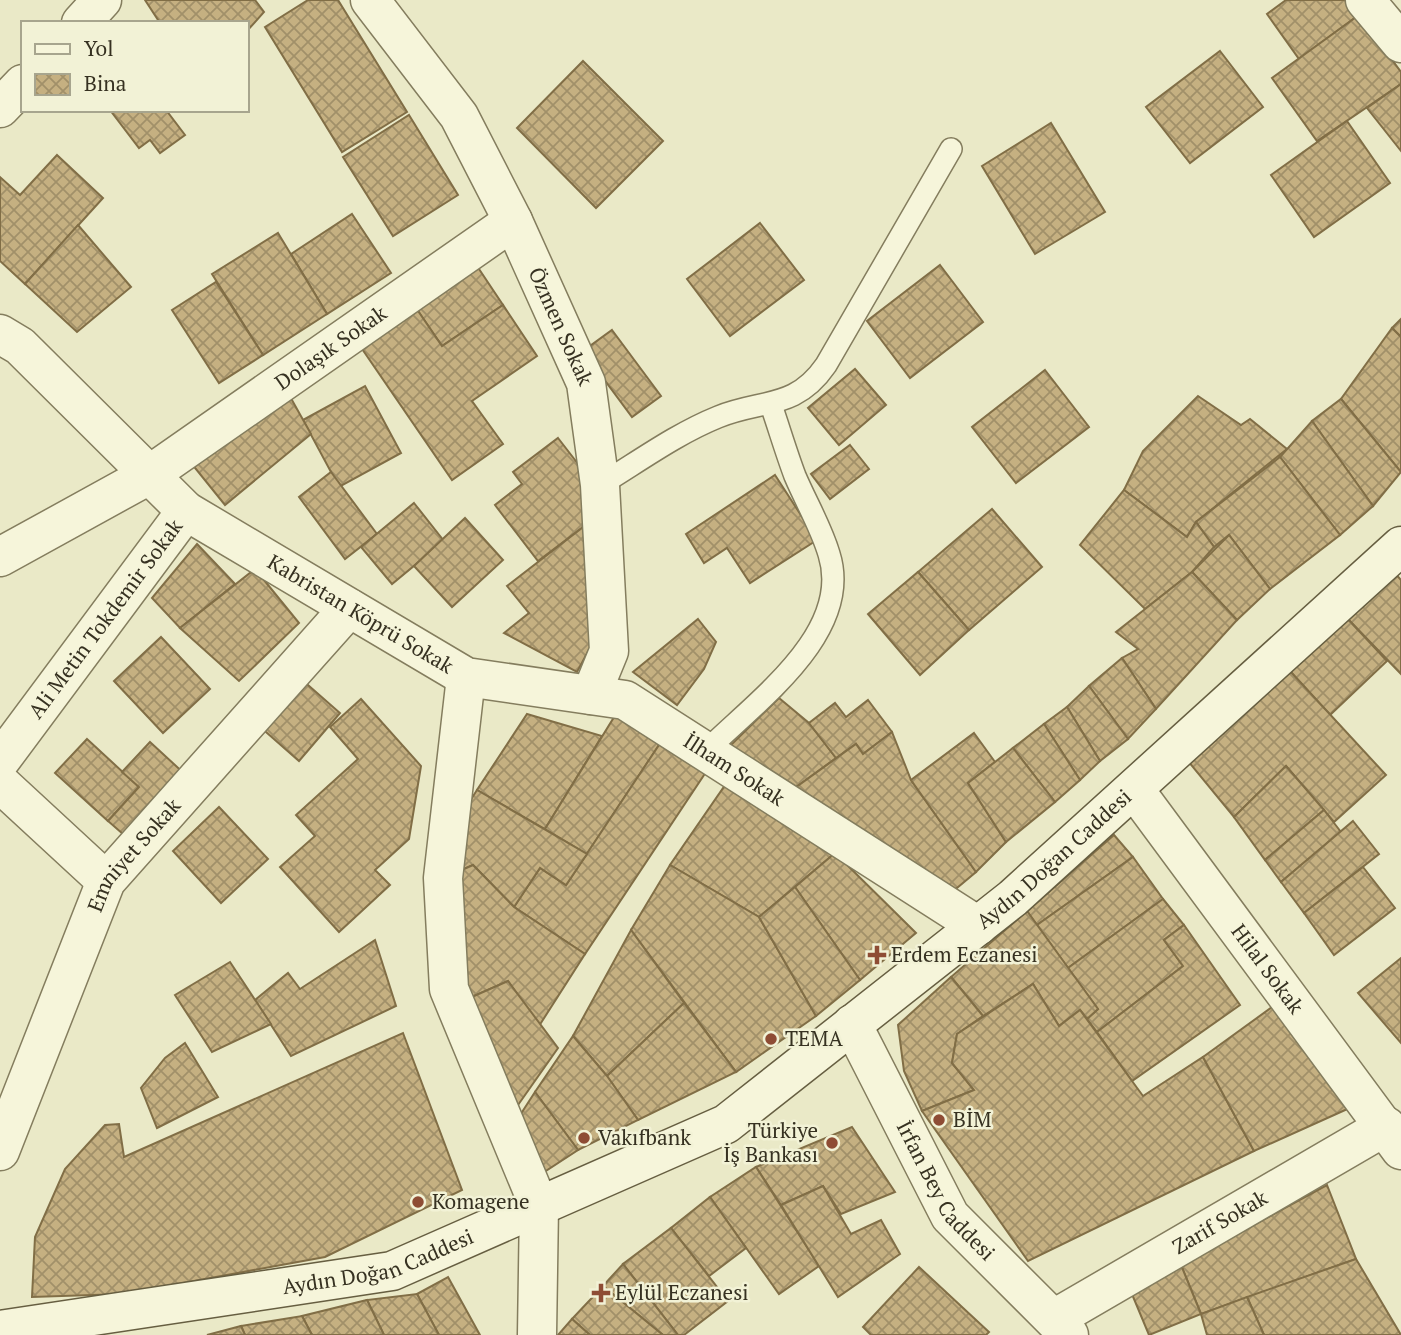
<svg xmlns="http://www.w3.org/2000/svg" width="1401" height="1335" viewBox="0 0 1401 1335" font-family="'PT Serif',serif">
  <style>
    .building { fill: url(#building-cross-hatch); stroke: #816e46; stroke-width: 2 }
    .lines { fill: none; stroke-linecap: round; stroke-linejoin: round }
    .service-casing { stroke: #847d5e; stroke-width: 24 }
    .minor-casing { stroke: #847d5e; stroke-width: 41 }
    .secondary-casing { stroke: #665e41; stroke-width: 41 }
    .service { stroke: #f6f5da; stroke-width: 21 }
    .minor { stroke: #f6f5da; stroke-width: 38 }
    .secondary { stroke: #f6f5da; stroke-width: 38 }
    .poi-dot { fill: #8e4c34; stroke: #f2f2d6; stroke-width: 2.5 }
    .labels { text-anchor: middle; stroke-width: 5; stroke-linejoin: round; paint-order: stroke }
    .street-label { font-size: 21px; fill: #363121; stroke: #f2f2d6 }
    .poi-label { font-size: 21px; fill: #363121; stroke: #f2f2d6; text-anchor: start }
  </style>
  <defs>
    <pattern id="building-cross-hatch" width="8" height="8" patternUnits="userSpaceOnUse" patternTransform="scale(1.75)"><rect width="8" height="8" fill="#c5b081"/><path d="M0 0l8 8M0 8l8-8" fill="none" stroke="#a19069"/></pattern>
  </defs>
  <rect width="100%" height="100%" fill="#eae9c7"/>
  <!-- building -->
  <g class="building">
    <polygon points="145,0 255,0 264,12 247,31 247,23 160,23"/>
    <polygon points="308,0 338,0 407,112 342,152 265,27"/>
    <polygon points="1286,0 1348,0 1359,15 1299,59 1267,14"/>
    <polygon points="1359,15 1401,72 1401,84 1317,141 1272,78"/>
    <polygon points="1220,51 1263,107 1190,163 1146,107"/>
    <polygon points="583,61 663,141 596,208 517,128"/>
    <polygon points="1401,84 1401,151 1367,108"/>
    <polygon points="110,110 166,110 185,135 160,153 150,140 139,148"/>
    <polygon points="409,115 458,195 393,236 343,157"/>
    <polygon points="1347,121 1390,183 1314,237 1271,175"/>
    <polygon points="1051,123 1105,212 1035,254 982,166"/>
    <polygon points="57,155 103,198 25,284 0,261 0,177 20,195"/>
    <polygon points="352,214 391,273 327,314 291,254"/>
    <polygon points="760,223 804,280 730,336 687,279"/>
    <polygon points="78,225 131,287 77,332 25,284"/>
    <polygon points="278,233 327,314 263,355 212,274"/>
    <polygon points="475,263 503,305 442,346 414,305"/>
    <polygon points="940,265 983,322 910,378 867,321"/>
    <polygon points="216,282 263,355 219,383 172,310"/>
    <polygon points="414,305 442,346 503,305 537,356 472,401 503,444 452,480 358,343"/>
    <polygon points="1401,319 1401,337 1392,328"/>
    <polygon points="1392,328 1401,337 1401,472 1341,399"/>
    <polygon points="612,330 661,396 632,417 583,351"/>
    <polygon points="855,369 886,405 839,445 808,408"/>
    <polygon points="1045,370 1089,427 1016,483 972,427"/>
    <polygon points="365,386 401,453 339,487 303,420"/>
    <polygon points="288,393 311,434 225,505 187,458"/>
    <polygon points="1198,396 1241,425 1250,419 1287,449 1196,522 1187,537 1124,490 1143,451"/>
    <polygon points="1341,399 1401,472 1373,506 1312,421"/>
    <polygon points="1312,421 1373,506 1340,535 1280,457"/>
    <polygon points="558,438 589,478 591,521 538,561 495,505 522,484 513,472"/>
    <polygon points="850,445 869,469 830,499 811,474"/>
    <polygon points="1280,457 1340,535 1270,589 1229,535 1214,547 1196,522"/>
    <polygon points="331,472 377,534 345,559 299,497"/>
    <polygon points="775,475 817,540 750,583 727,548 704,563 686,534"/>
    <polygon points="1124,490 1187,537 1196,522 1214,547 1192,572 1145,609 1080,545"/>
    <polygon points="414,503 444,541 392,584 361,547"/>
    <polygon points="992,509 1042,567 969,630 918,572"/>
    <polygon points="465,518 503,560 452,607 414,566"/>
    <polygon points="591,521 600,629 577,672 504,633 529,613 507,586"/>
    <polygon points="1229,535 1270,589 1237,620 1192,572"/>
    <polygon points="197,544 235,584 180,628 152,598"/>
    <polygon points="255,569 299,623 239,681 180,628"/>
    <polygon points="918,572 969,630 920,675 868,614"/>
    <polygon points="1192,572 1237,620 1156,709 1122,658 1138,649 1116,632"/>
    <polygon points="1394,572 1401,580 1401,674 1346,617"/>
    <polygon points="1346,617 1387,661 1330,715 1289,670"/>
    <polygon points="698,619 716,642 704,669 677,705 633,672"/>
    <polygon points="161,637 210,689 163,733 114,681"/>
    <polygon points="1122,658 1156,709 1128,739 1089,686"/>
    <polygon points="1289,670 1386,775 1334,822 1286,766 1234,817 1188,761"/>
    <polygon points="300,678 340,713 299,761 259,726"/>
    <polygon points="1089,686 1128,739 1100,761 1067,707"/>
    <polygon points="779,698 809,723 836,758 788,793 731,745"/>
    <polygon points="361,699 421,766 409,839 375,870 390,885 339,932 280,867 315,836 296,815 358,759 330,727"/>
    <polygon points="868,700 892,732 863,754 856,744 836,758 809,723 835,703 846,717"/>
    <polygon points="1067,707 1100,761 1080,780 1044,724"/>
    <polygon points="527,714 602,736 545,829 477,790"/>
    <polygon points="616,714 661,742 587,854 545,829"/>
    <polygon points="1044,724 1080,780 1055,802 1013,748"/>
    <polygon points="892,732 911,780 976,872 945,898 788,793 856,744 863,754"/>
    <polygon points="974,733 995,762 968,783 1006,842 976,872 911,780"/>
    <polygon points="87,739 139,787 108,821 55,773"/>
    <polygon points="150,742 188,777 131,841 108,821 139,787 122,772"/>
    <polygon points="661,742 706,772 585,954 514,907 540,868 566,885"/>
    <polygon points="1013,748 1055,802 1006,842 968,783"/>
    <polygon points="1286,766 1324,810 1265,860 1234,817"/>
    <polygon points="730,778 835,853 759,917 670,865"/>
    <polygon points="477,790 587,854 566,885 540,868 514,907 473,865 455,873 461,815"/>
    <polygon points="219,807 268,859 221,903 173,851"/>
    <polygon points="1324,810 1341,832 1281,882 1265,860"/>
    <polygon points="1353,821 1379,854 1304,913 1281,882"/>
    <polygon points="1114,835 1133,857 1037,925 1027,911"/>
    <polygon points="835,853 916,933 860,980 795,887"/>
    <polygon points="1133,857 1163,899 1068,968 1037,925"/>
    <polygon points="473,865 514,907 585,954 539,1026 508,981 465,1000 455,873"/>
    <polygon points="670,865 759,917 816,1016 736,1072 631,930"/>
    <polygon points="1363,867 1395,908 1334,955 1304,913"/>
    <polygon points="795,887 860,980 816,1016 759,917"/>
    <polygon points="1163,899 1184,925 1164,940 1183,966 1097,1032 1087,1019 1098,1009 1068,968"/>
    <polygon points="1027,911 1098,1009 1087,1019 1080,1010 1059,1026 1033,984 983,1016 951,977"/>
    <polygon points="1184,925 1240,1005 1132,1081 1097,1032 1183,966 1164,940"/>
    <polygon points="631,930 684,1003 607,1076 573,1036"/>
    <polygon points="375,940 396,1006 291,1056 255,1000 288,973 300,989"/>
    <polygon points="1401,958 1401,1043 1358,993"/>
    <polygon points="230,962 271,1024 212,1052 175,995"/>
    <polygon points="951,977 983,1016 957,1034 952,1063 974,1090 922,1111 904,1071 898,1025"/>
    <polygon points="508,981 558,1048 511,1115 465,1000"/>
    <polygon points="1033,984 1059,1026 1080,1010 1143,1096 1203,1057 1254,1151 1028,1261 922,1111 974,1090 952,1063 957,1034"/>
    <polygon points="1279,1002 1354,1106 1254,1151 1203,1057"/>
    <polygon points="684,1003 736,1072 638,1120 607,1076"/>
    <polygon points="403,1033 462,1190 325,1257 123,1294 32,1297 35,1237 65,1169 105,1125 119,1124 124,1157"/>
    <polygon points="573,1036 607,1076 638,1120 578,1150 535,1092"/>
    <polygon points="185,1043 218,1097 157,1128 141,1088 165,1058"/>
    <polygon points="535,1092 578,1150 538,1176 513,1126"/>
    <polygon points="852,1127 895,1192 841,1214 823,1186 781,1205 756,1167"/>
    <polygon points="756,1167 819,1266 779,1294 710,1197"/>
    <polygon points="1327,1185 1356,1259 1201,1314 1181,1265"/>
    <polygon points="823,1186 851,1234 881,1220 900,1254 838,1297 781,1205"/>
    <polygon points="710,1197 746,1248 709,1276 671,1228"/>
    <polygon points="671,1228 728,1301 684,1335 678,1335 623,1264"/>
    <polygon points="1356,1259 1401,1335 1264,1335 1247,1297"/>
    <polygon points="623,1264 678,1335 663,1335 603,1286"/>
    <polygon points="1181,1265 1201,1314 1149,1335 1129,1287"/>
    <polygon points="919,1267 989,1332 986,1335 871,1335 863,1327"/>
    <polygon points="448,1277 480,1335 439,1335 417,1294"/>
    <polygon points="603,1286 663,1335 590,1335 572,1319"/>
    <polygon points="417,1294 439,1335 384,1335 367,1300"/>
    <polygon points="1247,1297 1264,1335 1207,1335 1201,1314"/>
    <polygon points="367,1300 384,1335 312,1335 302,1316"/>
    <polygon points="302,1316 312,1335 245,1335 241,1326"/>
    <polygon points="572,1319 590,1335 558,1335"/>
    <polygon points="241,1326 245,1335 207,1335"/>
  </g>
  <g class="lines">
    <defs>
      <g id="service">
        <path d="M600 485C638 462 676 434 718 417 762 399 795 410 826 365L951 149"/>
        <path d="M706 751C755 702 854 633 829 554 821 527 806 502 795 476 786 452 779 428 771 405"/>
      </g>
      <g id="minor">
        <path id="s1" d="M370 0 459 116 513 221 586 383 600 485 609 651 591 695"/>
        <polyline points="1365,0 1401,43"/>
        <polyline points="81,23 102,0"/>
        <polyline points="0,108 23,84"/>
        <path id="s2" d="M0 334 20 346 186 511 466 677 625 700 978 926"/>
        <path id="s3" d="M0 557 149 475 513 221"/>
        <polyline points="466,677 443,878 449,989 539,1206 537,1335"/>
        <path id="s4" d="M0 761 186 511"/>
        <polyline points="0,783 106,881"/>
        <path id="s5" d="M1134 789 1401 1150"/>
        <path id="s6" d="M852 1024 950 1216 1069 1335"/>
        <path id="s7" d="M0 1151 106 881 349 608"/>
        <path id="s8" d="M1054 1319 1386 1126"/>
      </g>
      <g id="secondary">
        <path id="s9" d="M0 1330 392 1271 726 1124 1013 898 1401 546"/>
      </g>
    </defs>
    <!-- service casing -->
    <use href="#service" class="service-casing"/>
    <!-- minor casing -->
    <use href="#minor" class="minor-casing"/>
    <!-- secondary casing -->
    <use href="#secondary" class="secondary-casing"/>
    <!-- service -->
    <use href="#service" class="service"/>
    <!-- minor -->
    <use href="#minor" class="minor"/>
    <!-- secondary -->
    <use href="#secondary" class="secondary"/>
  </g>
  <!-- markers -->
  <g class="poi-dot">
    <path d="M873.5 944.5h7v7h7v7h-7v7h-7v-7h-7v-7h7z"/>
    <circle cx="771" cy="1039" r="7"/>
    <circle cx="939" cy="1120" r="7"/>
    <circle cx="584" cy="1138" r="7"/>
    <circle cx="832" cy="1143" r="7"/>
    <circle cx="418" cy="1202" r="7"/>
    <path d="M597.5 1282.5h7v7h7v7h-7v7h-7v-7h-7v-7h7z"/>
  </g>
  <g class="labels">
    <!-- street labels -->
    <g class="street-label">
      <text dy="7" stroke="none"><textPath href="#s1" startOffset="380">Özmen Sokak</textPath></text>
      <text dy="7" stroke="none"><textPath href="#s3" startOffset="392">Dolaşık Sokak</textPath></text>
      <text dy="7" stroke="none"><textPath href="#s2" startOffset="460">Kabristan Köprü Sokak</textPath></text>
      <text dy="7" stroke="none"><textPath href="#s4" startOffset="177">Ali Metin Tokdemir Sokak</textPath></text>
      <text dy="7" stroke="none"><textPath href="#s2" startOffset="873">İlham Sokak</textPath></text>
      <text dy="7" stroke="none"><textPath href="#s7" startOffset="327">Emniyet Sokak</textPath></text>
      <text dy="7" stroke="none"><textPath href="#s9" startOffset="1183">Aydın Doğan Caddesi</textPath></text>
      <text dy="7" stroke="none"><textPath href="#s5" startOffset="224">Hilal Sokak</textPath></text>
      <text dy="7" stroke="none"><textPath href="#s6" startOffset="192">İrfan Bey Caddesi</textPath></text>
      <text dy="7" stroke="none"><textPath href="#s8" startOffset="192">Zarif Sokak</textPath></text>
      <text dy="7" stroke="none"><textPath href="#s9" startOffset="385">Aydın Doğan Caddesi</textPath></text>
    </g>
    <!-- poi labels -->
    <g class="poi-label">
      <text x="891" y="962">Erdem Eczanesi</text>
      <text x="785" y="1046">TEMA</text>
      <text x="953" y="1127">BİM</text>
      <text x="818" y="1138" text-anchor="end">Türkiye<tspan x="818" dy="24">İş Bankası</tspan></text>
      <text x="598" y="1145">Vakıfbank</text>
      <text x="432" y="1209">Komagene</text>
      <text x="615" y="1300">Eylül Eczanesi</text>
    </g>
  </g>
  <!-- legend -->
  <rect x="21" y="21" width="228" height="91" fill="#f2f2d6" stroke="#a7a58e" stroke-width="2"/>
  <rect x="35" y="44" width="35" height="10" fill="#f6f5da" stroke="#a7a58e" stroke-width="2"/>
  <text x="84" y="56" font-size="21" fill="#363121">Yol</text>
  <rect x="35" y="74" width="35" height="21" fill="url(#building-cross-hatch)" stroke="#a7a58e" stroke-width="2"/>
  <text x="84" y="91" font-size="21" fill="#363121">Bina</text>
</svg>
